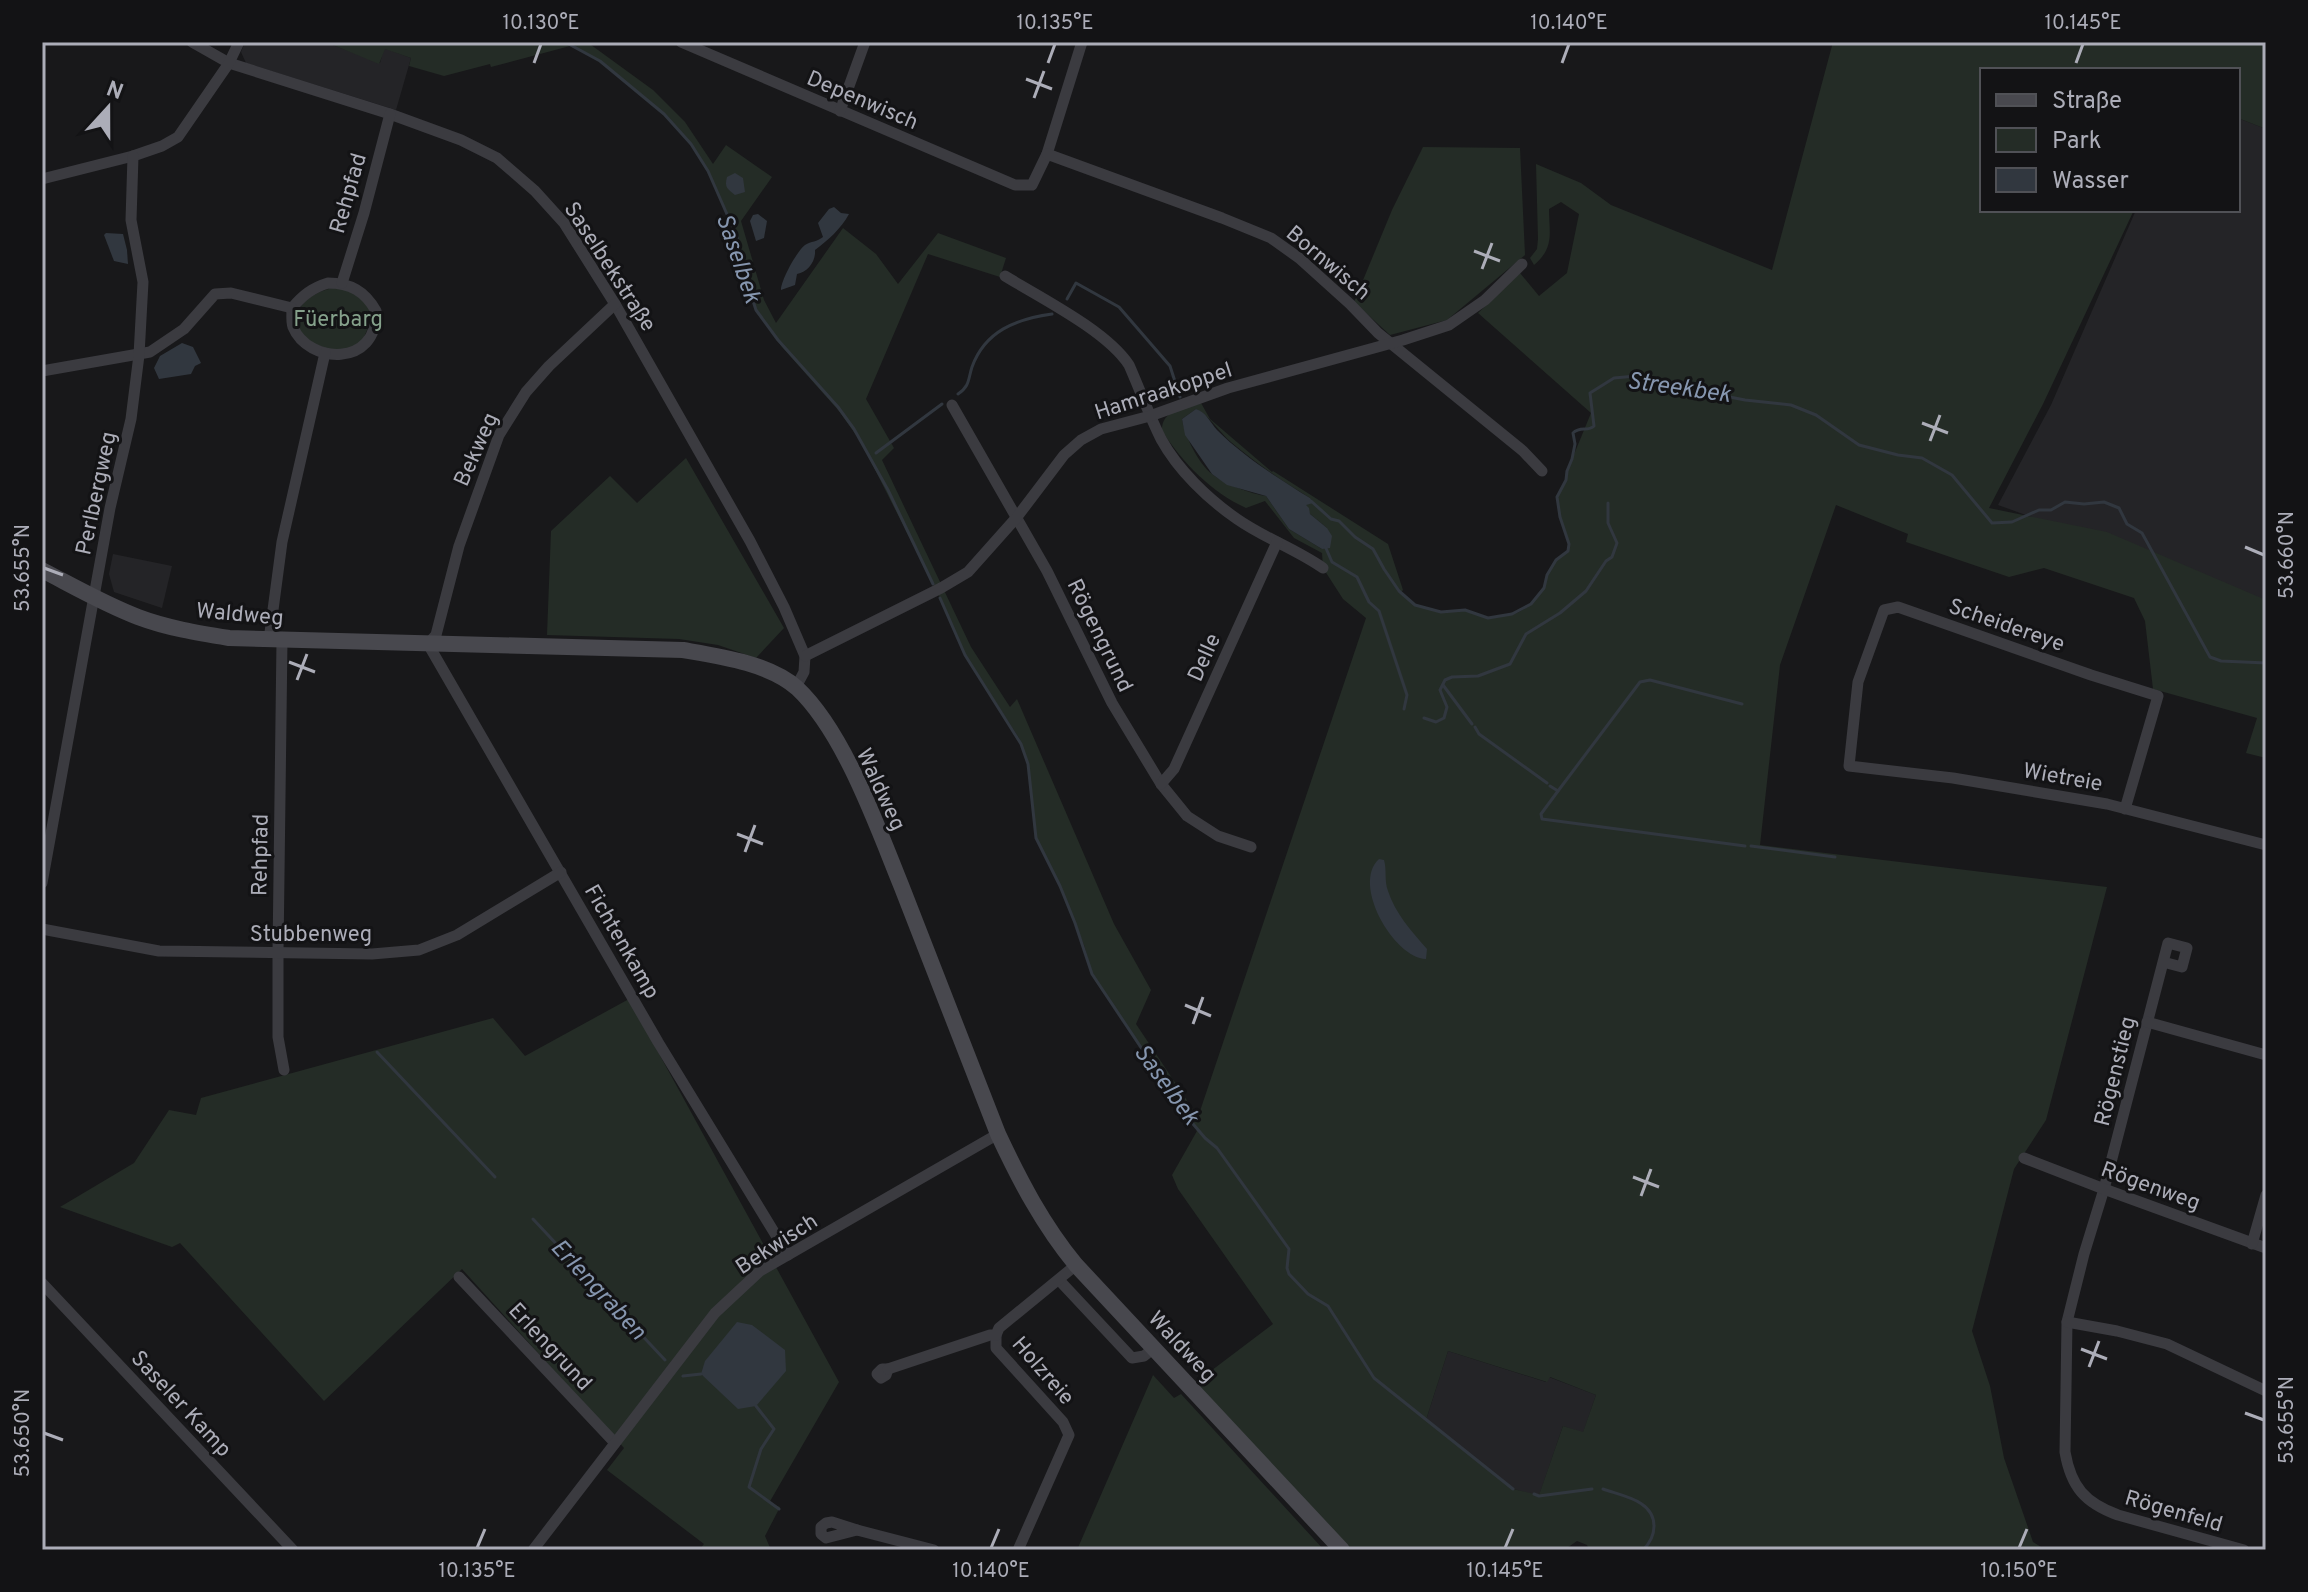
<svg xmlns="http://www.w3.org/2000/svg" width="2308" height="1592" viewBox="0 0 2308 1592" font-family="Overpass,sans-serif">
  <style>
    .built { fill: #242427 }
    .green { fill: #242c26; fill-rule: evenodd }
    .water { fill: #31373f }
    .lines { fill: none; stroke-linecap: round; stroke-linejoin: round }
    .stream { stroke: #31373f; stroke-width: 3 }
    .minor { stroke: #3b3b40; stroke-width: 11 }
    .secondary { stroke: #48484e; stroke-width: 16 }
    .ticks { fill: none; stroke: #acadb8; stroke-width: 3 }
    .labels { text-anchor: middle; stroke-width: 6; stroke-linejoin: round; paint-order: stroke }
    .street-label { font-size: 22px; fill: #acadb8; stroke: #131315 }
    .park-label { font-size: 22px; fill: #85a18b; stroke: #131315 }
    .water-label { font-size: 24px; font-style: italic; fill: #8696af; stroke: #131315 }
    .neatline { fill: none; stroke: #acadb8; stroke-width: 3 }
    .ticks-label { font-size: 20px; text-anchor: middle; fill: #acadb8 }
  </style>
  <rect width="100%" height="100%" fill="#18181a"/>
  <!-- built -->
  <g class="built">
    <polygon points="245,42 334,42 333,45 380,63 384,48 411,58 396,110 246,63 241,52"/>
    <polygon points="2238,118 2266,129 2266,601 1998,505 2051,405 2136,210 2238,210"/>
    <polygon points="113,554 172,566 162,608 114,592 109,574"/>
    <polygon points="1448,1351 1546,1382 1549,1377 1596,1395 1583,1433 1563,1426 1539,1496 1513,1489 1426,1420"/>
  </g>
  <!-- green -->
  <g class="green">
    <path d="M334 42H587L653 90 685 122 713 164 726 145 772 177 741 221 764 300 776 323 843 228 876 254 898 284 938 233 1006 258 1000 277 928 254 866 399 894 448 882 460 971 647 1010 707 1017 699 1114 924 1151 990 1136 1024 1198 1117 1366 618 1343 599 1323 568 1322 553 1294 538 1265 501 1246 508C1211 492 1183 463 1162 431 1161 410 1184 408 1201 403L1210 419 1272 472 1273 471 1388 544 1403 590 1401 592 1415 605 1441 612 1465 610 1482 616 1494 618 1517 613 1528 607 1543 589 1549 571 1556 560 1568 551 1569 544 1560 517 1557 497 1566 481V474L1591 413 1478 313 1520 273 1539 296 1567 273 1579 214 1561 202 1549 209C1549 233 1555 247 1534 265L1530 258 1537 249 1538 239 1536 164 1581 183 1611 205 1772 270 1833 42H2266V129L2238 118V70H1982V210H2134L2043 404 1989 508 2107 532 2266 600V758L2246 753 2257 718 2153 689 2145 621 2134 598 2044 568 2009 577 1906 542 1908 534 1836 505 1780 665 1760 845 2107 887 2046 1120 2014 1169 1972 1331 1990 1386 2004 1458 2033 1542 2046 1550H1589L1587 1545 1577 1541 1564 1550H1342L1191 1386 1273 1324 1178 1189 1172 1175 1197 1131 1094 979 1084 945 1060 886 1036 838 1028 764 1019 738 965 655 940 598 861 442 839 411 782 347 756 311 741 264 737 237 708 171 691 144 664 114 601 61 570 46 491 67 490 64 444 76 409 66 411 58 385 49 379 64 333 45ZM1196 409C1209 415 1220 433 1232 443 1257 464 1282 481 1310 498L1305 504 1310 514 1327 528 1322 549 1289 529 1266 496C1252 494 1224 484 1212 474 1198 463 1185 436 1182 419ZM1448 1351 1547 1382 1550 1377 1596 1395 1583 1432 1563 1426 1539 1495 1513 1489 1426 1420Z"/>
    <polygon points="1423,147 1520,148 1525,255 1447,320 1390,335 1354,302 1392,210"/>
    <path d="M341 287C376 302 376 315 360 345 354 347 347 350 341 350 335 351 329 349 323 347 275 332 298 290 341 287Z"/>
    <polygon points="686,458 784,628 756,658 718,645 679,639 547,635 551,531 610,476 637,503"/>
    <polygon points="629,999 839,1382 769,1503 780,1507 765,1536 771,1550 699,1550 704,1544 607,1470 624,1448 462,1269 324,1401 180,1243 172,1247 60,1207 134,1163 169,1110 196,1115 201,1098 493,1018 525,1056"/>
    <polygon points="1153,1375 1174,1398 1181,1394 1324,1550 1077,1550"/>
  </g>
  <!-- water -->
  <g class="water">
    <path d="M735 173 743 178 745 192 735 195C728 189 724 188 727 177Z"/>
    <path d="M834 207 841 213 849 214C841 229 828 240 815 250 816 261 808 272 797 274L795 285 781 290C781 280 797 251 805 245 811 241 817 242 823 237L818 223 829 209Z"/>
    <polygon points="758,214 767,221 764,238 756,241 750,221 753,215"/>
    <polygon points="106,233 123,234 127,250 128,264 114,261 104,235"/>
    <polygon points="182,343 193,347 201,363 195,366 191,374 159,379 154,368 160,356"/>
    <path d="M1196 409C1206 412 1210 422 1217 430 1244 457 1278 478 1310 498L1313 503 1306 505 1309 508 1310 514 1327 528 1332 536 1330 548 1322 549 1289 529 1266 496 1227 485 1212 474 1185 435 1182 419Z"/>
    <path d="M1379 859 1384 860C1387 870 1384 880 1388 891 1395 913 1412 932 1427 949L1426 959C1394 958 1351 884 1379 859Z"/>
    <polygon points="737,1322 752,1325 785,1350 786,1371 756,1406 738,1409 701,1374 705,1361"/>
  </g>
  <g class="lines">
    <!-- stream -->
    <g class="stream">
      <polyline points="565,42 600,61 664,114 691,144 708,171 737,237 741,264 756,310 778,340 838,407 854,429 888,490 933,584"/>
      <polyline points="1067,299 1076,283 1119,307 1170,366 1180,397"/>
      <path d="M958 394C970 386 968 379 972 367 985 331 1016 319 1052 314"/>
      <polyline points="876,453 942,404"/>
      <path d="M1311 501 1331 519 1339 521 1355 537 1373 549 1384 569 1399 591 1415 605 1441 612 1465 610 1488 618 1512 614 1531 604 1544 588 1547 575 1556 560 1568 551 1569 544 1560 517 1557 497 1566 480 1567 471 1572 459 1575 444 1573 433C1580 426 1588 432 1594 426L1590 393 1614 378 1636 376 1658 379 1699 391 1745 400 1791 405 1816 415 1859 445 1898 455 1922 458 1952 475 1992 523 2012 522 2039 510H2051L2065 502 2084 504 2104 502 2119 508 2127 524 2142 533 2210 657 2221 661 2266 663"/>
      <polyline points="1325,546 1332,562 1357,577 1369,602 1379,611 1407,695 1404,709"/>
      <polyline points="940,598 965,655 1021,744 1028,764 1036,838 1060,886 1075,923 1092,974 1188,1118 1205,1138 1217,1148 1289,1249 1287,1268 1289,1274 1308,1294 1328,1306 1374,1378 1513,1489"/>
      <polyline points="1443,685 1472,724"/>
      <polyline points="1424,718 1436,722 1444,718 1447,707 1440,690 1445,680 1452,677 1478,676 1510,664 1526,634 1560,613 1586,591 1606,561 1612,557 1617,543 1608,523 1608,503"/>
      <polyline points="1475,727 1479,734 1547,783"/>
      <polyline points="1550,786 1558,791 1640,682 1650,680 1742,704"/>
      <polyline points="1558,791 1541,814 1542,819 1745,846"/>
      <polyline points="1751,846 1835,857"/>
      <polyline points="377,1052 495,1177"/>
      <polyline points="533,1219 665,1360"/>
      <polyline points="683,1376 701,1374"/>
      <polyline points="756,1406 774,1429 761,1449 749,1487 779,1509"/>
      <path d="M1603 1489C1622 1496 1654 1500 1654 1526 1654 1536 1649 1544 1643 1550"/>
      <polyline points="1534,1494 1539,1496 1592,1489"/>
    </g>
    <!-- minor -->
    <g class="minor">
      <polyline points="192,42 229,63 390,114 461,140 497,158 535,191 564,223 615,304 750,541 784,607 805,656 804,672 796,687"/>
      <polyline points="681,42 1015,185 1032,185 1047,154 1082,42"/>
      <polyline points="840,111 865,42"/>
      <polyline points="1047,154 1222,218 1271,238 1299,258 1350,304 1378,333 1523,451 1542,471"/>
      <polyline points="42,179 133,156 162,146 178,137 229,63 239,42"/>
      <path d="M1005 276C1041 298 1107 331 1129 365 1140 390 1149 415 1161 439 1178 470 1208 499 1237 519 1264 538 1296 549 1323 568"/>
      <path d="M328 283C350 283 365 291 376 311 378 368 308 364 293 327 291 321 292 314 292 308 303 295 312 288 328 283Z"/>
      <polyline points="342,283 364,213 390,114"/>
      <polyline points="615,304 549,366 526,392 499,435 459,546 436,635 428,644 658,1042 788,1255"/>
      <polyline points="42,371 150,352 184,329 215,294 231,293 292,308"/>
      <polyline points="952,405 1047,571 1112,703 1161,784 1187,816 1218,836 1251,847"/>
      <polyline points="269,640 282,542 325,353"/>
      <polyline points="282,640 278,953 278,1037 284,1070"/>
      <polyline points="805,656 941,588 968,572 1017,517 1064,455 1081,440 1101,429 1150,416 1228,388 1403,340 1449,325 1485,300 1522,264"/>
      <polyline points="1161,784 1174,769 1277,542"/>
      <polyline points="2125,809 2158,696 2091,675 1898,607 1884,610 1858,682 1849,766 1953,778 2107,804 2266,845"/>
      <polyline points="42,883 110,508 131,419 139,355 143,282 131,220 133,156"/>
      <polyline points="42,929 159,951 372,954 419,950 457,935 561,872"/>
      <path d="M2163 962 2182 967 2187 948 2168 943 2104 1189 2084 1254 2067 1322 2065 1452C2071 1487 2085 1503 2118 1515L2244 1550"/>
      <polyline points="2147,1022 2266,1055"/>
      <polyline points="2024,1158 2104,1189 2266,1248"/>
      <polyline points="2252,1244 2266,1195"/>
      <polyline points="459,1277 615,1443"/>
      <polyline points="1059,1280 1132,1358 1144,1356 1154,1348"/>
      <polyline points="42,1283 293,1550"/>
      <polyline points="2067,1322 2117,1331 2167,1344 2266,1391"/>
      <polyline points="996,1335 996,1348 1063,1422 1069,1435 1018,1550"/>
      <polygon points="882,1369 888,1369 886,1375 881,1378 877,1374"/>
      <polyline points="888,1369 990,1335 996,1335 999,1328 1076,1265"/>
      <polygon points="832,1522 857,1530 826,1538 821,1534 821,1527 826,1523"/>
      <polyline points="857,1530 934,1550"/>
      <polyline points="533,1550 715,1313 760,1271 998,1134"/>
    </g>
    <!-- secondary -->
    <path class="secondary" d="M42 570C73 586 104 604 138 617 167 628 198 633 229 638L683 650C718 656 769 663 797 688 844 732 877 826 901 885 934 968 966 1051 998 1134 1020 1181 1043 1225 1076 1265L1342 1550"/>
  </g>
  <!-- ticks -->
  <path class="ticks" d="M534 63 541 44M1048 63 1055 44M1562 63 1569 44M2076 63 2083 44M1026 79 1052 89M1034 98 1044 71M1474 251 1500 261M1482 269 1492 243M1922 423 1948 433M1930 441 1940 415M2245 547 2264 555M44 568 63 575M289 662 315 672M297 680 307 654M737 834 763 844M745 852 755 825M1185 1005 1211 1016M1193 1024 1203 997M1633 1177 1659 1187M1641 1196 1651 1169M2081 1349 2107 1359M2089 1367 2099 1341M2245 1413 2264 1420M44 1433 63 1440M477 1548 485 1529M991 1548 999 1529M1505 1548 1513 1529M2019 1548 2027 1529"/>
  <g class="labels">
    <!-- street labels -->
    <g class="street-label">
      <text transform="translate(863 99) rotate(23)" y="8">Depenwisch</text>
      <text transform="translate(347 193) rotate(-74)" y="8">Rehpfad</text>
      <text transform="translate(1329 262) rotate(40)" y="8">Bornwisch</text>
      <text transform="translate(611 266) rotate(57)" y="8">Saselbekstraße</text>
      <text transform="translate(1163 390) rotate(-18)" y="8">Hamraakoppel</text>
      <text transform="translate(475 449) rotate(-66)" y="8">Bekweg</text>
      <text transform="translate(95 493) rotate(-78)" y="8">Perlbergweg</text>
      <text transform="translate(240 613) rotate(5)" y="8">Waldweg</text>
      <text transform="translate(2007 624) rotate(19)" y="8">Scheidereye</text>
      <text transform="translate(1101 635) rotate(64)" y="8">Rögengrund</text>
      <text transform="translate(1203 657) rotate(-66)" y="8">Delle</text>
      <text transform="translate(2063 776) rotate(10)" y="8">Wietreie</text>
      <text transform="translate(882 789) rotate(65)" y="8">Waldweg</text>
      <text transform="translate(259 855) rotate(-89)" y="8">Rehpfad</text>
      <text x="311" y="941">Stubbenweg</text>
      <text transform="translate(623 941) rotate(60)" y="8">Fichtenkamp</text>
      <text transform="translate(2114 1071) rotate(-76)" y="8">Rögenstieg</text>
      <text transform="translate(2151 1185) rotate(20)" y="8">Rögenweg</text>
      <text transform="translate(776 1243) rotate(-33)" y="8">Bekwisch</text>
      <text transform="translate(551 1346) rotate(47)" y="8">Erlengrund</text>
      <text transform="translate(1183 1346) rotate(47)" y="8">Waldweg</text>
      <text transform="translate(1044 1370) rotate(49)" y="8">Holzreie</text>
      <text transform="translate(182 1403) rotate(47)" y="8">Saseler Kamp</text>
      <text transform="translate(2174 1510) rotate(16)" y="8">Rögenfeld</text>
    </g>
    <!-- park labels -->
    <g class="park-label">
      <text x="338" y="326">Füerbarg</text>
    </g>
    <!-- water labels -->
    <g class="water-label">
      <text transform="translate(739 258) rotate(71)" y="8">Saselbek</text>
      <text transform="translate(1679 387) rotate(8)" y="8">Streekbek</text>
      <text transform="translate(1167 1084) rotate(54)" y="8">Saselbek</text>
      <text transform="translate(599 1289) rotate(47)" y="8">Erlengraben</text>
    </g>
  </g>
  <!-- border -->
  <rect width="2308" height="1592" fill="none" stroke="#131315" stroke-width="88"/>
  <!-- legend -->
  <rect x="1980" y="68" width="260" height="144" fill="#131315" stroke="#505156" stroke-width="2"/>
  <rect x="1996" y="94" width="40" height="12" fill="#48484e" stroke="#505156" stroke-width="2"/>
  <text x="2052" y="108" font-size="24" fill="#acadb8">Straße</text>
  <rect x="1996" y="128" width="40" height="24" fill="#242c26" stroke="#505156" stroke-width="2"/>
  <text x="2052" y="148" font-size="24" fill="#acadb8">Park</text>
  <rect x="1996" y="168" width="40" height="24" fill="#31373f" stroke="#505156" stroke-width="2"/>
  <text x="2052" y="188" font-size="24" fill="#acadb8">Wasser</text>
  <!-- north arrow -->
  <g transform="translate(108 108) rotate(21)" stroke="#131315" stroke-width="6" paint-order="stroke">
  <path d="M0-6L14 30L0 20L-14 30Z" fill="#acadb8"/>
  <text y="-12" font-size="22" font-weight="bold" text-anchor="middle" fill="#acadb8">N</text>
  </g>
  <rect x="44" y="44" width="2220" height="1504" class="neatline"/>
  <g class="ticks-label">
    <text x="541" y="29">10.130°E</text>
    <text x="1055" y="29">10.135°E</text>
    <text x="1569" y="29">10.140°E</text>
    <text x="2083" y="29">10.145°E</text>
    <text transform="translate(2286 555) rotate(-90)" y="7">53.660°N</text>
    <text transform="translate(22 568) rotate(-90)" y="7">53.655°N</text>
    <text transform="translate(2286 1420) rotate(-90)" y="7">53.655°N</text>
    <text transform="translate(22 1433) rotate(-90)" y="7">53.650°N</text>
    <text x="477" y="1577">10.135°E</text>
    <text x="991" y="1577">10.140°E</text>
    <text x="1505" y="1577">10.145°E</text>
    <text x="2019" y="1577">10.150°E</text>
  </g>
</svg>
